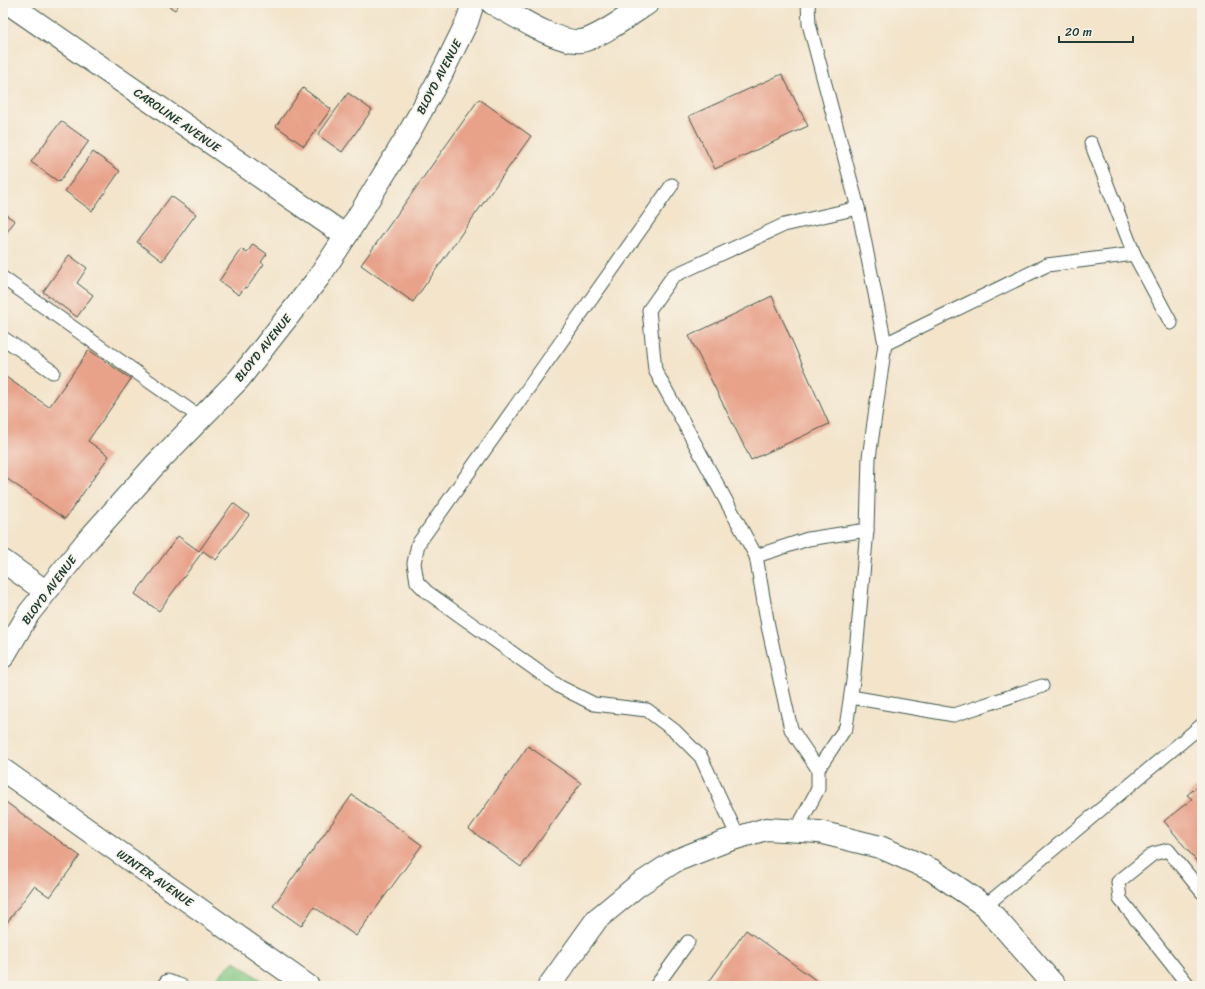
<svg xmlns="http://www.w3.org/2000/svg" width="1205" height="989" viewBox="0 0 1205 989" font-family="Sriracha,sans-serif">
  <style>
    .green { fill: #81c782; stroke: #50825b }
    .building { fill: #e8a28a }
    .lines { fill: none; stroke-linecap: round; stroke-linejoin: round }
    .lane-casing { stroke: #3f564a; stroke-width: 15 }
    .street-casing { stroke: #3f564a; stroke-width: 24 }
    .lane { stroke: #fff; stroke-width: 13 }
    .street { stroke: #fff; stroke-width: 22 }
    .labels { text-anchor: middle; stroke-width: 3; stroke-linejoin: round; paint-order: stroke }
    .street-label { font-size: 12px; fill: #1f3d34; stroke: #f7f3e8 }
  </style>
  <rect width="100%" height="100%" fill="#f7f3e8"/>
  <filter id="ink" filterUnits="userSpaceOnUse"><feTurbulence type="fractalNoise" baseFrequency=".025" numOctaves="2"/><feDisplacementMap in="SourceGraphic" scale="8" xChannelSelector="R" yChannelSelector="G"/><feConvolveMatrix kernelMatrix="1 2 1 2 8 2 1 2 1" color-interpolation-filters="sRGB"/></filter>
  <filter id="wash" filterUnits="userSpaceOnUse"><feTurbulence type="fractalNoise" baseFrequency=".012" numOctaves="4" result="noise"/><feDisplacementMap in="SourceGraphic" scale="16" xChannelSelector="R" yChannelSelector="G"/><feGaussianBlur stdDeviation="0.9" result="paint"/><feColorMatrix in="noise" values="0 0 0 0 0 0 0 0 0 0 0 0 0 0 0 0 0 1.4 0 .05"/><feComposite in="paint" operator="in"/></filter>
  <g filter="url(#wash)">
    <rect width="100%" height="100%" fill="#f3e4ca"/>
    <!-- green -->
    <polygon class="green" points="234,961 270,986 208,986"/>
    <g id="blocks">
      <!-- building -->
      <g class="building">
        <polygon points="163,3 180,3 175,10"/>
        <polygon points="782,74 808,126 715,169 689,116"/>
        <polygon points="303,88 331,109 304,146 276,126"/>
        <polygon points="348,93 372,110 342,152 318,135"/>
        <polygon points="479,99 531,136 413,302 361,265"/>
        <polygon points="61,121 89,141 59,182 31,162"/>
        <polygon points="93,152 120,171 92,211 65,191"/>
        <polygon points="171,196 196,214 162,261 137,242"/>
        <polygon points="3,213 15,221 3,237"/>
        <polygon points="253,244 267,254 261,262 264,264 247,288 245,287 239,295 219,281 241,249 247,253"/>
        <polygon points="69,255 87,268 77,283 93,295 77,317 43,292"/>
        <polygon points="772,296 829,424 751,460 689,336"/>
        <polygon points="89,350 131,379 88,441 109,456 65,519 3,476 3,375 49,407"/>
        <polygon points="233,503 249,515 216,560 203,551 159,611 135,594 178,536 199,551"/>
        <polygon points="528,746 581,783 521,867 469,829"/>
        <polygon points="1202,783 1202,868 1164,821 1192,799 1187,795"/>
        <polygon points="352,795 422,845 356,936 314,907 301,926 273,906"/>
        <polygon points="3,800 80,856 50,897 34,886 3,928"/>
        <polygon points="746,930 824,986 706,986"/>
      </g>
    </g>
  </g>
  <g filter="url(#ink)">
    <use href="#blocks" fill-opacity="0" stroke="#3f564a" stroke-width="1"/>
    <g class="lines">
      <defs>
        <g id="lane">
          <polyline points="808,3 809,24 858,208 885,344 869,458 867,530 854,674 846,727 818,769"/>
          <polyline points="1091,143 1134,254 1171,323"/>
          <polyline points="672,185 418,544 414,563 417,582 427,592 560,687 594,704 647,710 675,731 701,757 738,837"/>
          <polyline points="3,278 201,418"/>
          <polyline points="3,338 53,372"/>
          <polyline points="885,344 1047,265 1134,254"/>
          <polyline points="756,556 655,370 649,310 673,276 784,225 858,208"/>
          <polyline points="851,697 954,715 1042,686"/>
          <polyline points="796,831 818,789 818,769 791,729 768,626 756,556 808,539 867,530"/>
          <polyline points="985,906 1202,725"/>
          <polyline points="163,986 167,981 182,986"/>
          <polyline points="656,986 688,942"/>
          <polyline points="1189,986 1120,899 1118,882 1153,854 1168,850 1202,892"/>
        </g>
        <g id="street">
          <polyline points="8,3 346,236"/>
          <path d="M492 3C514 15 558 44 581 41 597 39 633 13 648 3"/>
          <polyline points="3,561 45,591"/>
          <polyline points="3,657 29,613 86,542 154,466 239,379 319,277 346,236 405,140 440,77 467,22 473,3"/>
          <polyline points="3,770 308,986"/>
          <polyline points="549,986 597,919 637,886 675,861 723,842 766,829 819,832 880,847 932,870 985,906 1055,986"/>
        </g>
      </defs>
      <!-- lane casing -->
      <use href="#lane" class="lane-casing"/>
      <!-- street casing -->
      <use href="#street" class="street-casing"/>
      <!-- lane -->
      <use href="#lane" class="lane"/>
      <!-- street -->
      <use href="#street" class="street"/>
    </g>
  </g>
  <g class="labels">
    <!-- street labels -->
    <g class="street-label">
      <text transform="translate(439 77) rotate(-62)" y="4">BLOYD AVENUE</text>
      <text transform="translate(177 120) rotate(35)" y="4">CAROLINE AVENUE</text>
      <text transform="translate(263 348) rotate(-51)" y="4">BLOYD AVENUE</text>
      <text transform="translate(49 590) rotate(-53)" y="4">BLOYD AVENUE</text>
      <text transform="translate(155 878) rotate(35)" y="4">WINTER AVENUE</text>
    </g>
  </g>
  <!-- margin -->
  <rect width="1205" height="989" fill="none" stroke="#f7f3e8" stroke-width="16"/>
  <!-- scale -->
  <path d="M1059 36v6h74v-6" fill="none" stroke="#1f3d34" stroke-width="2"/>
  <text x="1065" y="36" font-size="12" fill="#1f3d34" stroke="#f7f3e8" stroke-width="3" paint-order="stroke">20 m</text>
</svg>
